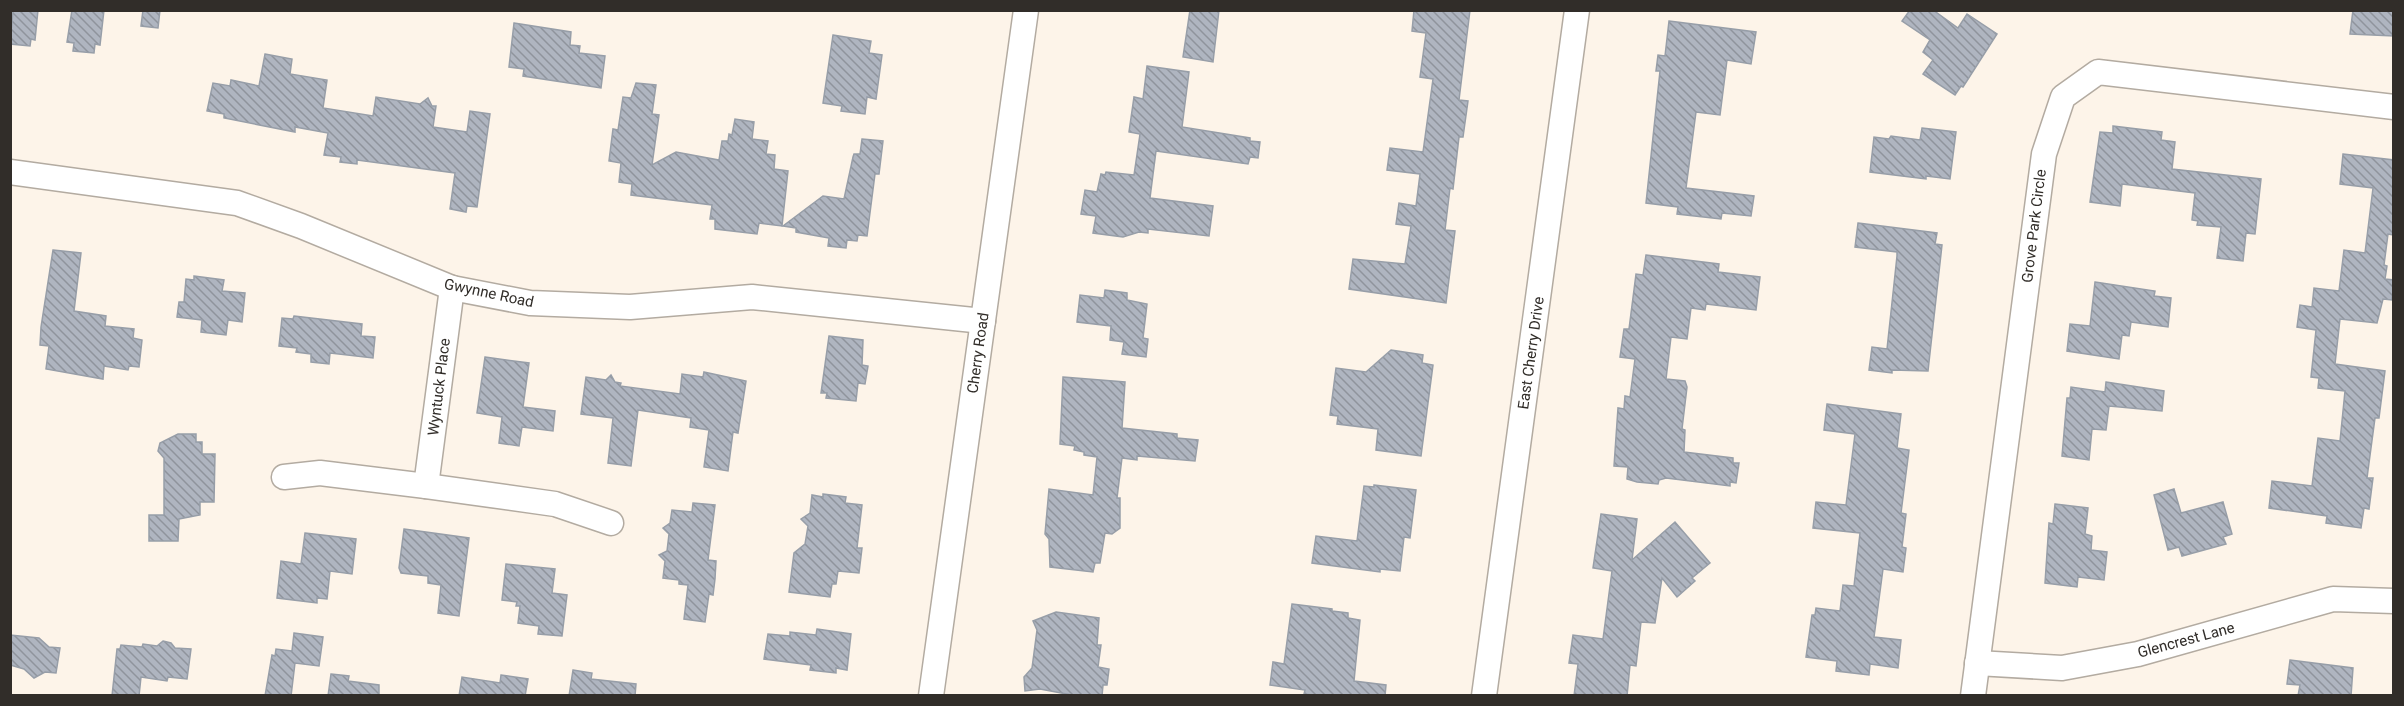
<svg xmlns="http://www.w3.org/2000/svg" width="2404" height="706" viewBox="0 0 2404 706" font-family="Roboto,sans-serif">
  <style>
    .building { fill: url(#building-back-hatch); stroke: #979ea8; stroke-width: 1.5 }
    .lines { fill: none; stroke-linecap: round; stroke-linejoin: round }
    .minor-casing { stroke: #b3aba1; stroke-width: 27 }
    .minor { stroke: #fff; stroke-width: 24 }
    .labels { text-anchor: middle; stroke-width: 6; stroke-linejoin: round; paint-order: stroke }
    .street-label { font-size: 15px; fill: #312d29; stroke: #fff }
  </style>
  <defs>
    <pattern id="building-back-hatch" width="6" height="6" patternUnits="userSpaceOnUse" patternTransform="scale(1.5)"><rect width="6" height="6" fill="#afb5c0"/><path d="M-1 5l2 2M0 0l6 6M5-1l2 2" fill="none" stroke="#8f949c"/></pattern>
  </defs>
  <rect width="100%" height="100%" fill="#fdf4e9"/>
  <!-- building -->
  <g class="building">
    <polygon points="13,10 38,10 35,40 31,39 30,46 10,44"/>
    <polygon points="72,10 104,10 100,45 95,44 94,53 73,51 74,43 67,42"/>
    <polygon points="143,10 160,10 158,28 141,26"/>
    <polygon points="1190,10 1219,10 1213,62 1183,57"/>
    <polygon points="1414,10 1470,10 1459,100 1468,101 1463,137 1459,137 1453,189 1450,188 1445,230 1455,231 1446,303 1349,289 1353,259 1405,264 1411,226 1396,224 1399,203 1416,206 1420,174 1387,170 1390,148 1423,152 1433,79 1420,77 1426,33 1412,31"/>
    <polygon points="1910,10 1933,10 1958,28 1967,14 1997,34 1963,87 1961,86 1955,95 1923,74 1933,60 1923,52 1930,40 1902,21"/>
    <polygon points="2353,10 2394,10 2394,36 2350,34"/>
    <polygon points="1669,21 1756,32 1751,64 1727,60 1720,115 1696,112 1686,188 1754,196 1751,216 1722,213 1721,219 1677,214 1678,207 1646,203 1660,71 1656,71 1658,55 1665,56"/>
    <polygon points="514,23 571,32 570,45 580,46 579,53 605,56 601,88 523,76 524,69 509,67"/>
    <polygon points="833,35 871,41 869,53 882,55 876,99 867,97 865,114 841,111 842,106 823,103"/>
    <polygon points="265,54 292,59 290,74 327,80 323,108 373,116 376,97 420,104 428,98 432,106 436,106 433,127 467,132 470,111 490,114 477,207 467,206 466,212 450,209 455,173 357,160 357,164 340,162 341,157 324,155 328,133 295,127 295,132 224,118 224,114 207,111 213,83 230,86 231,80 259,86"/>
    <polygon points="1147,66 1189,72 1182,127 1250,138 1250,141 1260,142 1258,158 1250,157 1248,164 1156,151 1150,198 1213,206 1209,236 1148,229 1148,233 1139,232 1123,237 1093,233 1096,216 1081,214 1085,190 1097,192 1101,174 1105,175 1106,172 1134,175 1140,134 1129,132 1134,97 1143,99"/>
    <polygon points="636,83 656,85 652,114 659,115 652,165 676,152 719,160 722,141 728,141 729,134 732,135 735,119 754,122 752,139 768,141 766,154 775,155 774,169 788,171 782,226 759,223 757,234 715,229 715,219 710,219 712,205 631,195 632,184 619,182 621,163 609,161 613,129 618,130 623,97 631,98"/>
    <polygon points="2113,126 2162,132 2161,140 2175,142 2172,169 2261,179 2255,234 2246,233 2243,261 2217,258 2221,227 2197,225 2198,221 2192,220 2195,193 2122,184 2120,206 2090,202 2100,132 2113,133"/>
    <polygon points="1922,128 1956,132 1950,179 1926,176 1926,179 1870,172 1874,137 1889,139 1891,136 1920,140"/>
    <polygon points="862,139 883,141 879,174 875,174 867,236 858,235 857,241 847,240 846,248 828,246 829,238 796,232 796,228 783,226 823,196 844,199 853,157 854,154 860,154"/>
    <polygon points="2343,154 2394,160 2394,235 2388,234 2384,265 2387,266 2385,279 2394,280 2392,300 2383,299 2377,323 2340,319 2335,364 2385,371 2379,418 2375,418 2367,478 2373,478 2369,509 2364,508 2361,528 2326,523 2327,516 2269,508 2272,481 2312,486 2318,438 2340,441 2345,391 2318,388 2319,378 2311,377 2316,330 2297,327 2300,305 2312,307 2314,288 2339,291 2344,250 2365,253 2373,188 2340,184"/>
    <polygon points="1858,223 1937,233 1935,244 1942,245 1928,371 1892,370 1892,373 1869,370 1872,347 1887,349 1897,256 1897,252 1855,247"/>
    <polygon points="53,250 81,253 74,311 106,316 105,326 134,329 133,338 142,340 139,367 129,366 128,370 104,366 103,379 46,369 49,346 40,345 41,327"/>
    <polygon points="1646,255 1719,264 1718,272 1760,277 1756,310 1706,304 1705,310 1691,308 1687,339 1671,337 1666,379 1685,381 1687,387 1682,429 1685,430 1684,452 1733,458 1733,463 1739,463 1736,483 1730,482 1730,486 1666,478 1659,480 1658,484 1637,482 1627,479 1628,467 1614,466 1618,408 1624,409 1625,396 1630,397 1635,359 1620,357 1624,329 1629,329 1636,274 1643,275"/>
    <polygon points="194,276 224,280 222,291 245,293 242,322 228,320 226,335 201,332 202,320 177,317 179,302 184,302 186,279 194,280"/>
    <polygon points="2095,282 2155,291 2154,296 2171,298 2168,327 2131,322 2129,336 2122,335 2119,359 2067,351 2070,324 2090,326"/>
    <polygon points="1105,290 1127,293 1127,300 1147,304 1143,338 1148,339 1146,357 1122,354 1124,342 1110,340 1111,326 1077,322 1080,295 1104,298"/>
    <polygon points="294,316 362,324 361,336 375,337 373,358 330,353 329,364 311,362 311,354 296,352 297,348 279,346 282,318 293,319"/>
    <polygon points="829,336 863,340 862,365 868,366 865,384 858,383 856,401 826,398 827,393 821,393"/>
    <polygon points="1391,350 1423,355 1422,363 1433,365 1421,456 1376,450 1378,429 1337,424 1338,416 1330,415 1336,368 1366,372"/>
    <polygon points="485,357 529,363 523,407 555,411 553,431 522,427 519,446 499,443 502,417 477,413"/>
    <polygon points="704,372 746,381 738,433 733,432 728,471 704,467 709,430 690,427 691,418 638,410 631,466 608,463 613,418 581,414 586,377 606,380 611,375 615,382 621,383 620,386 680,394 682,374 703,377"/>
    <polygon points="1063,377 1125,382 1122,428 1177,434 1177,438 1198,440 1195,461 1137,456 1137,460 1122,458 1117,498 1120,498 1120,528 1112,534 1105,533 1100,563 1095,563 1093,572 1050,567 1049,539 1045,534 1049,489 1093,495 1097,457 1084,455 1084,452 1074,450 1075,446 1060,444"/>
    <polygon points="2106,382 2164,391 2162,411 2109,406 2106,430 2092,429 2089,460 2062,456 2067,398 2070,398 2071,387 2105,392"/>
    <polygon points="1827,404 1901,414 1897,448 1909,450 1901,513 1906,514 1902,547 1906,548 1903,572 1883,569 1874,637 1901,640 1898,668 1870,664 1869,675 1836,671 1837,661 1806,657 1812,615 1815,615 1816,608 1840,611 1843,585 1854,586 1860,533 1813,528 1816,502 1846,505 1855,434 1824,430"/>
    <polygon points="178,434 196,434 196,442 202,442 202,454 215,454 214,502 200,502 200,515 179,519 178,541 149,541 149,515 164,515 164,458 158,451 160,443"/>
    <polygon points="1374,485 1416,490 1410,538 1404,537 1400,571 1380,569 1380,572 1312,563 1316,536 1357,541 1364,486 1374,487"/>
    <polygon points="2174,489 2181,513 2223,502 2232,534 2223,537 2226,544 2182,556 2179,547 2168,550 2154,495"/>
    <polygon points="823,494 846,497 845,503 862,505 857,548 862,548 859,573 838,571 836,584 832,584 830,597 789,592 794,553 805,544 808,526 801,519 810,513 812,495 823,497"/>
    <polygon points="693,503 715,505 708,560 716,561 715,579 713,595 709,594 705,622 684,619 688,585 679,584 679,580 663,578 665,561 659,555 667,551 669,534 663,528 670,523 672,510 692,512"/>
    <polygon points="2055,504 2088,508 2085,534 2092,536 2091,550 2107,552 2104,580 2078,577 2077,587 2045,583 2049,523 2053,524"/>
    <polygon points="1601,514 1637,519 1632,560 1675,522 1710,563 1692,578 1695,581 1677,597 1662,578 1655,623 1641,622 1636,666 1630,665 1627,696 1574,696 1578,664 1569,663 1573,635 1603,639 1612,571 1593,568"/>
    <polygon points="404,529 469,538 459,616 438,613 441,585 428,583 428,576 401,573 399,568"/>
    <polygon points="305,533 356,539 352,574 330,571 327,599 317,598 317,603 277,598 281,561 301,564"/>
    <polygon points="506,564 555,569 552,593 567,595 562,636 538,634 539,626 518,623 520,606 516,606 517,602 502,600"/>
    <polygon points="1292,604 1332,609 1332,611 1348,613 1348,618 1360,620 1354,681 1386,685 1385,696 1319,696 1304,694 1305,690 1270,685 1273,662 1284,664"/>
    <polygon points="1056,612 1099,618 1097,645 1101,645 1098,667 1109,669 1107,685 1103,685 1102,696 1077,696 1040,689 1025,691 1024,677 1032,668 1037,630 1033,621"/>
    <polygon points="817,629 851,634 847,670 836,668 836,673 810,670 811,665 764,659 768,634 790,636 790,632 816,635"/>
    <polygon points="294,633 323,637 319,666 295,663 291,696 265,696 272,655 275,656 276,649 292,651"/>
    <polygon points="10,635 39,638 49,647 60,648 56,673 45,672 34,678 24,669 10,665"/>
    <polygon points="163,641 171,643 175,648 191,649 187,679 168,677 167,681 141,677 139,696 112,696 117,649 120,649 121,645 142,647 143,644 157,646"/>
    <polygon points="2290,660 2353,668 2351,696 2298,696 2300,685 2287,684"/>
    <polygon points="573,670 592,673 591,679 636,684 635,696 569,696"/>
    <polygon points="331,674 349,676 348,681 379,685 379,696 328,696"/>
    <polygon points="501,675 528,679 525,696 459,696 462,677 500,683"/>
  </g>
  <g class="lines">
    <defs>
      <g id="minor">
        <polyline points="10,172 237,203 301,226 452,288 530,303 630,307 752,297 983,321"/>
        <polyline points="284,477 320,473 426,486 555,504 611,523"/>
        <polyline points="426,486 452,288"/>
        <polyline points="1977,663 2062,668 2138,654 2333,599 2394,601"/>
        <polyline points="931,696 1026,10"/>
        <polyline points="1484,696 1577,10"/>
        <polyline points="1973,696 2044,154 2063,97 2098,72 2394,107"/>
      </g>
    </defs>
    <!-- minor casing -->
    <use href="#minor" class="minor-casing"/>
    <!-- minor -->
    <use href="#minor" class="minor"/>
  </g>
  <g class="labels">
    <!-- street labels -->
    <g class="street-label">
      <text transform="translate(2034 226) rotate(-83)" y="5">Grove Park Circle</text>
      <text transform="translate(489 293) rotate(12)" y="5">Gwynne Road</text>
      <text transform="translate(978 353) rotate(-82)" y="5">Cherry Road</text>
      <text transform="translate(1531 353) rotate(-82)" y="5">East Cherry Drive</text>
      <text transform="translate(439 387) rotate(-83)" y="5">Wyntuck Place</text>
      <text transform="translate(2186 640) rotate(-15)" y="5">Glencrest Lane</text>
    </g>
  </g>
  <!-- border -->
  <rect width="2404" height="706" fill="none" stroke="#312d29" stroke-width="24"/>
</svg>
